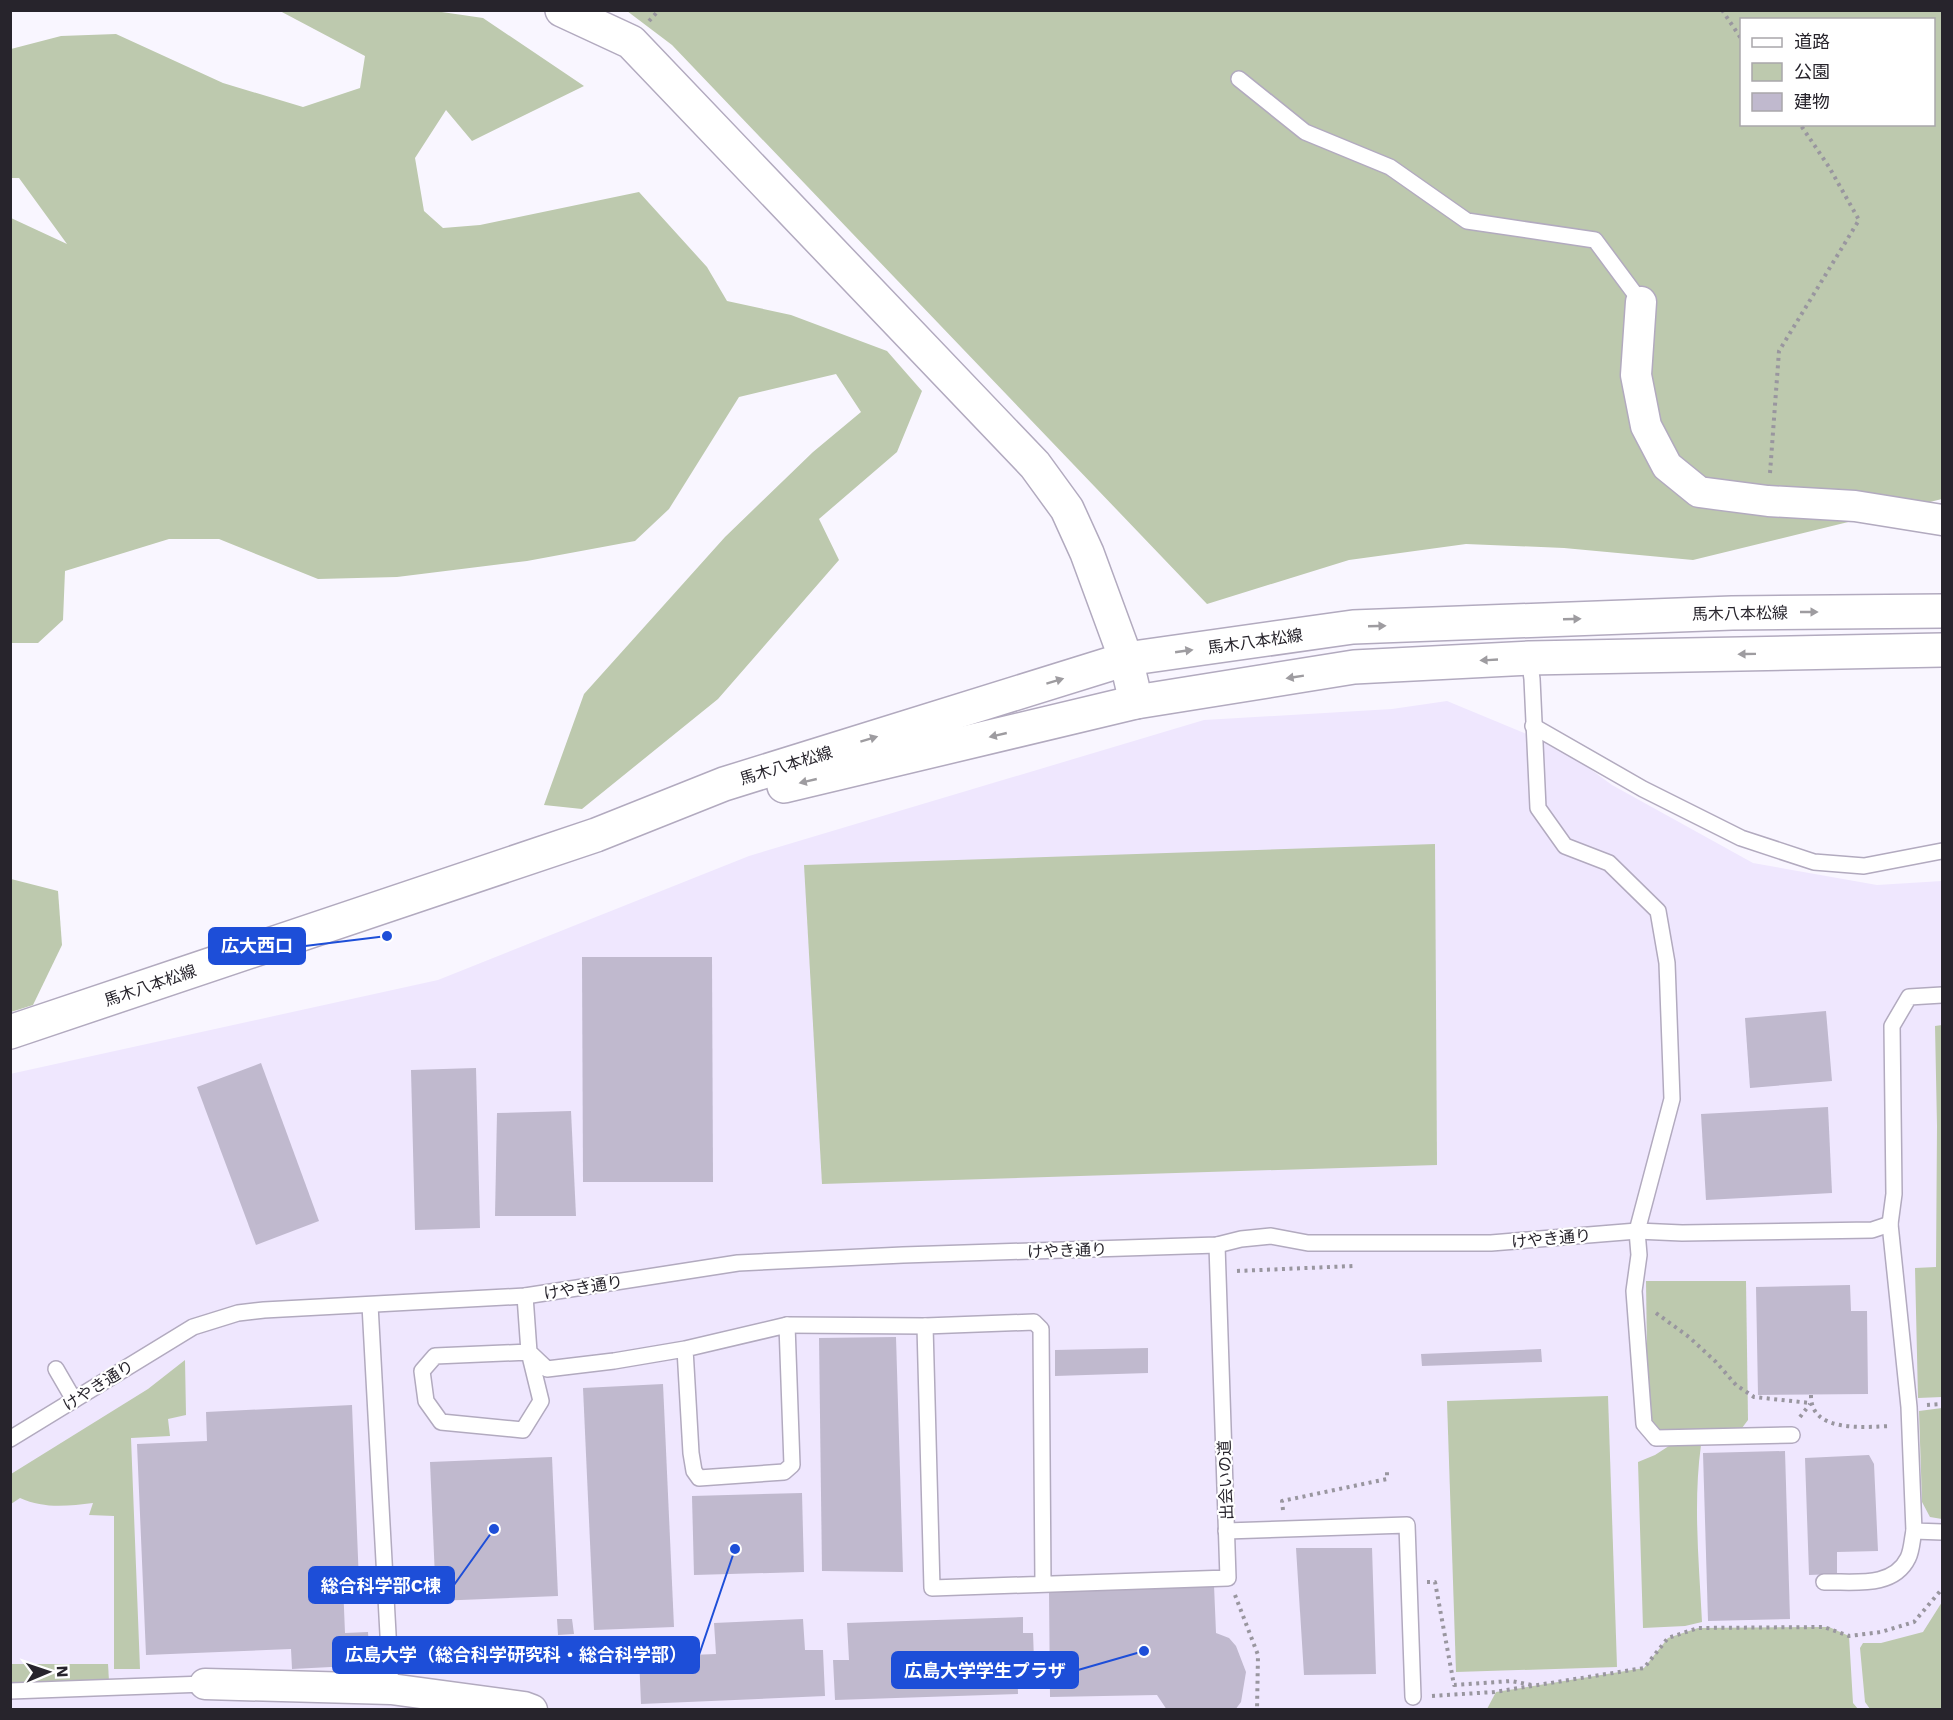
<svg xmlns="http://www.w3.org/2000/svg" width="1953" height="1720" viewBox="0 0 1953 1720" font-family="'Work Sans','Noto Sans JP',sans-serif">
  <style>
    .built { fill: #efe7fe }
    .green { fill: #bdc9ae; fill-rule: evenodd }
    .building { fill: #c0b9ce }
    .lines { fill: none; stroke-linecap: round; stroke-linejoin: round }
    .lane-casing { stroke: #b2aabf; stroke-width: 18 }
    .street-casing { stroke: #b2aabf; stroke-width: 33 }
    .secondary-casing { stroke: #b2aabf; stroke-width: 36 }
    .primary-casing { stroke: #b2aabf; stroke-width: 36 }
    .path { stroke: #99969f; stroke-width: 4; stroke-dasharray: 3 4.5; stroke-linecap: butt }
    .lane { stroke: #fff; stroke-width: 15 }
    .street { stroke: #fff; stroke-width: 30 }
    .secondary { stroke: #fff; stroke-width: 33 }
    .primary { stroke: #fff; stroke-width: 33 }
    .oneway { fill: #9e9ca0 }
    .labels { text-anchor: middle; stroke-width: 4.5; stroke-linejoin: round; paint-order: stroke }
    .street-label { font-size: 16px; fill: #27242c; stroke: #fff }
    .leader { fill: none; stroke: #1d4ed8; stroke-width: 2 }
    .callout-dot { fill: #1d4ed8; stroke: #fff; stroke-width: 2 }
    .callout { fill: #1d4ed8; stroke: #1d4ed8; stroke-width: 2 }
    .callout-label { font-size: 18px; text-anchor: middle; font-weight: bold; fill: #fff }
  </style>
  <rect width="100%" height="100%" fill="#f9f6ff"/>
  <!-- built -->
  <polygon class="built" points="1447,701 1563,749 1612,785 1753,863 1877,885 1942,881 1942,1709 11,1709 10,1074 438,980 749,856 1204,720 1392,709"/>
  <!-- green -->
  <g class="green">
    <polygon points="435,11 483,18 584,86 472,141 446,110 415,158 424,211 443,228 480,225 639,192 707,267 727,301 791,315 887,351 922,391 897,452 819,519 839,560 718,699 582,809 544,805 584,694 725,537 813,452 861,412 836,374 739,397 669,509 635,541 527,561 397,577 318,579 219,539 169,539 65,571 63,620 38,643 11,643 11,218 67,244 19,178 11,178 11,49 61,36 116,34 223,83 303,107 360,88 365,56 280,11"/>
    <path d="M627 11H1942V499L1693 560 1564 548 1466 544 1349 560 1207 604 672 45ZM1742 20H1934V124H1742Z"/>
    <polygon points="1435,844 1437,1165 822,1184 804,865"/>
    <polygon points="11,879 58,891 62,945 33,1005 11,1012"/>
    <polygon points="1942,1025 1942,1397 1918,1398 1915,1268 1936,1267 1937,1126 1935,1026"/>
    <polygon points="1646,1281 1746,1281 1748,1420 1742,1428 1658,1430 1648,1423"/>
    <path d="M185 1360 186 1415 168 1419 170 1436 131 1438 140 1669H114V1516L89 1515 93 1503C68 1506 44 1509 20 1498L11 1504V1474L148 1389Z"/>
    <polygon points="1608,1396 1617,1667 1456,1672 1447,1401"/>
    <polygon points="1942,1408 1942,1519 1930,1517 1922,1502 1919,1411"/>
    <path d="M1672 1444 1701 1445C1693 1503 1699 1563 1702 1622L1685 1626 1643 1628 1638 1462 1655 1455Z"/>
    <polygon points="1942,1602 1942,1709 1870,1709 1865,1702 1860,1648 1863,1643 1881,1643 1923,1632"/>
    <polygon points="1824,1627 1829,1627 1849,1636 1853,1703 1858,1709 1487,1709 1496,1692 1644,1668 1668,1638 1698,1628"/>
    <polygon points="10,1664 108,1664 109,1681 11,1684"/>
  </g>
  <!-- building -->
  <g class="building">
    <polygon points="582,957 712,957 713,1182 583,1182"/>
    <polygon points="1826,1011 1832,1081 1750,1088 1745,1018"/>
    <polygon points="261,1063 319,1221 256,1245 197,1087"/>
    <polygon points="476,1068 480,1228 415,1230 411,1070"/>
    <polygon points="1828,1107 1832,1193 1706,1200 1701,1114"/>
    <polygon points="571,1111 576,1216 495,1216 497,1113"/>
    <polygon points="1850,1285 1851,1311 1867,1311 1868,1394 1758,1395 1756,1287"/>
    <polygon points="896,1337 903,1572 822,1571 819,1338"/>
    <polygon points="1148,1348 1148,1373 1055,1376 1055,1350"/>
    <polygon points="1541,1349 1542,1362 1422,1366 1421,1354"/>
    <polygon points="663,1384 674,1627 594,1630 583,1388"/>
    <polygon points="352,1405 359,1583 343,1584 345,1633 368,1632 370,1665 292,1669 291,1649 146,1655 137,1444 207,1441 206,1412"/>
    <polygon points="1785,1451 1790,1619 1708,1621 1703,1453"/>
    <polygon points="1869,1455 1874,1464 1878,1551 1837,1552 1837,1574 1809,1575 1805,1458"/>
    <polygon points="552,1457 558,1596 436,1601 430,1462"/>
    <polygon points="802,1493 804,1572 694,1575 692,1496"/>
    <polygon points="1296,1548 1372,1548 1376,1674 1304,1675"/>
    <polygon points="1214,1585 1216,1633 1229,1638 1236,1646 1246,1672 1241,1702 1235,1710 1167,1710 1157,1695 1050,1697 1049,1592"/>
    <polygon points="1023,1617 1023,1633 1033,1633 1034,1660 1017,1660 1018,1694 835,1700 833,1660 849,1660 847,1623"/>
    <polygon points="557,1619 572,1619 574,1634 558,1635"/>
    <polygon points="803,1619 805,1650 823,1650 825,1696 641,1704 639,1657 716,1654 714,1623"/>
  </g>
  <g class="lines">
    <defs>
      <g id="lane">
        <polyline points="1239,79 1305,132 1390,167 1467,221 1595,240 1641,302"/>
        <polyline points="1529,658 1532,679 1538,808 1565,846 1609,863 1658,911 1667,963 1672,1099 1637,1231 1639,1255 1634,1291 1644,1424 1656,1438 1792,1435"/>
        <polyline points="1533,726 1643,789 1741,838 1814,862 1864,866 1942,851"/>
        <polyline points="1942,995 1909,997 1892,1026 1894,1194 1890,1224 1909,1407 1914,1531 1942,1532"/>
        <polyline points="525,1296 529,1352 541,1401 523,1430 441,1422 426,1401 422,1371 435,1356 529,1352 547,1369 614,1361 685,1349 691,1453 694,1471 699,1478 784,1472 792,1465 787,1325 685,1349"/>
        <polyline points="370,1305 391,1689"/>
        <polyline points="787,1325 925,1326"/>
        <polyline points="56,1369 74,1400"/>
        <polyline points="10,1439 193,1327 238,1313 264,1310 525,1296 738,1263 903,1255 1217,1245 1241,1239 1271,1236 1308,1243 1491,1243 1637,1231 1682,1233 1872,1230 1890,1224"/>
        <polyline points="1226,1531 1407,1525 1413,1697"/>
        <path d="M1824 1582C1852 1581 1893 1589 1908 1558 1912 1550 1912 1539 1914 1531"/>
        <polyline points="1043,1583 1041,1329 1034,1322 925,1326 932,1588 1228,1578 1217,1245"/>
        <polyline points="10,1691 205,1684"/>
      </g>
      <g id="street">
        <polyline points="1641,302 1636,375 1646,426 1667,466 1699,492 1768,501 1855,506 1942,520"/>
        <polyline points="205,1684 391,1689 524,1707 532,1710"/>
      </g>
      <polyline id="secondary" points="562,10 631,42 1035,465 1067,509 1087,553 1126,659 1136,702"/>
      <g id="primary">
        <polyline points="784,786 1136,702 1354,667 1529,658 1942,650"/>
        <polyline points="10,1032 596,835 724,784 1126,659 1353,627 1732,613 1942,611"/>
      </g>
    </defs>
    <!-- lane casing -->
    <use href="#lane" class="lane-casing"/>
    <!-- street casing -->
    <use href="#street" class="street-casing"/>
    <!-- secondary casing -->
    <use href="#secondary" class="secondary-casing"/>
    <!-- primary casing -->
    <use href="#primary" class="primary-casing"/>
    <!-- path -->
    <g class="path">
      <polyline points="1722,10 1742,40"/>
      <polyline points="649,21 659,10"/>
      <polyline points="1770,473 1779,351 1859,220 1829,167 1800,124"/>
      <polyline points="1237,1271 1353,1266"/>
      <polyline points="1656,1313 1689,1337 1716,1362 1736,1385 1754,1397 1810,1403"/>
      <path d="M1811 1395C1810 1433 1864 1427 1891 1426"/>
      <polyline points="1927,1405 1942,1404"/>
      <polyline points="1800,1417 1810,1404"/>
      <polyline points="1283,1510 1282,1501 1387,1479 1387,1471"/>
      <polyline points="1427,1582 1435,1582 1454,1685 1511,1681 1532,1685"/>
      <polyline points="1235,1595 1258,1655 1257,1710"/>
      <polyline points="1432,1696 1494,1692 1644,1668 1668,1638 1698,1628 1824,1627 1849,1636 1881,1632 1914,1622 1942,1589"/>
    </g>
    <!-- lane -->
    <use href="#lane" class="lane"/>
    <!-- street -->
    <use href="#street" class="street"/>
    <!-- secondary -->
    <use href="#secondary" class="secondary"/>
    <!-- primary -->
    <use href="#primary" class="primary"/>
  </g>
  <!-- one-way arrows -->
  <defs><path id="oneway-solid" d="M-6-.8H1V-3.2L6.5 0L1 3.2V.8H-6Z" transform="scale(1.5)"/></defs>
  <g class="oneway">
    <use href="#oneway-solid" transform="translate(1809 612)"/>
    <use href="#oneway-solid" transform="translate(1572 619) rotate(-2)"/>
    <use href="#oneway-solid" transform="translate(1377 626) rotate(-2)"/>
    <use href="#oneway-solid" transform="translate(1184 651) rotate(-8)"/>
    <use href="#oneway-solid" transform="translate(1747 654) rotate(179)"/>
    <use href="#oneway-solid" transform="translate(1489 660) rotate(177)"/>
    <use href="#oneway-solid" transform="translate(1295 677) rotate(171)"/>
    <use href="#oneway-solid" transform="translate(1055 681) rotate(-17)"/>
    <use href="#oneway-solid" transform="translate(998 735) rotate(167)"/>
    <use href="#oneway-solid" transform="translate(869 739) rotate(-17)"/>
    <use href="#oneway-solid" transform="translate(808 781) rotate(167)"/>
  </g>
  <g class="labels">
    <!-- street labels -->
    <g class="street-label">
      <text transform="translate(1740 613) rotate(-1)" y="6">馬木八本松線</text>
      <text transform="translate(1255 641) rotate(-8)" y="6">馬木八本松線</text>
      <text transform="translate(786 765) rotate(-17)" y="6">馬木八本松線</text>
      <text transform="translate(150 985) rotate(-19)" y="6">馬木八本松線</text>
      <text transform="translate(1551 1238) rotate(-5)" y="6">けやき通り</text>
      <text transform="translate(1067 1250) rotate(-2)" y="6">けやき通り</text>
      <text transform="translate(583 1287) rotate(-9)" y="6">けやき通り</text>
      <text transform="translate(98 1385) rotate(-32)" y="6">けやき通り</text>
      <text transform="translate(1225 1480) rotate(-92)" y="6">出会いの道</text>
    </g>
  </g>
  <!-- callouts -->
  <path class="leader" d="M387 936L305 946M494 1529L454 1585M735 1549L699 1655M1144 1651L1078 1670"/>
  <g class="callout-dot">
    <circle cx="387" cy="936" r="6"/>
    <circle cx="494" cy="1529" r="6"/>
    <circle cx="735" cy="1549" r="6"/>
    <circle cx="1144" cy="1651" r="6"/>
  </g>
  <g class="callout">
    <rect x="209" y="928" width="96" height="36" rx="6"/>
    <rect x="309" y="1567" width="145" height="36" rx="6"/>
    <rect x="333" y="1637" width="366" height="36" rx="6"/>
    <rect x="892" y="1652" width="186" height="36" rx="6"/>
  </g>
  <g class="callout-label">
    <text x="257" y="952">広大西口</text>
    <text x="381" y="1592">総合科学部C棟</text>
    <text x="516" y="1661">広島大学（総合科学研究科・総合科学部）</text>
    <text x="985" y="1677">広島大学学生プラザ</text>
  </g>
  <!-- border -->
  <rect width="1953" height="1720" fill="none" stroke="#27242c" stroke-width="24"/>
  <!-- legend -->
  <rect x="1740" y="18" width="195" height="108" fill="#ffffff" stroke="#a9a7ab" stroke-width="1.5"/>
  <rect x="1752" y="38" width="30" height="9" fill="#ffffff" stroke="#a9a7ab" stroke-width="1.5"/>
  <text x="1794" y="48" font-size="18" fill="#27242c">道路</text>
  <rect x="1752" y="63" width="30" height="18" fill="#bdc9ae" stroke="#a9a7ab" stroke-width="1.5"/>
  <text x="1794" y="78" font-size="18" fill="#27242c">公園</text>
  <rect x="1752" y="93" width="30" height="18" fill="#c0b9ce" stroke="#a9a7ab" stroke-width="1.5"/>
  <text x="1794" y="108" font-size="18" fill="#27242c">建物</text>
  <!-- north arrow -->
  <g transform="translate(48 1672) rotate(88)" stroke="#ffffff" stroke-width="4.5" paint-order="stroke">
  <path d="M0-4.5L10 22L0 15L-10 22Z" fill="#27242c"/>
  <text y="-9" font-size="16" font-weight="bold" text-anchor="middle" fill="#27242c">N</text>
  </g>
</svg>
